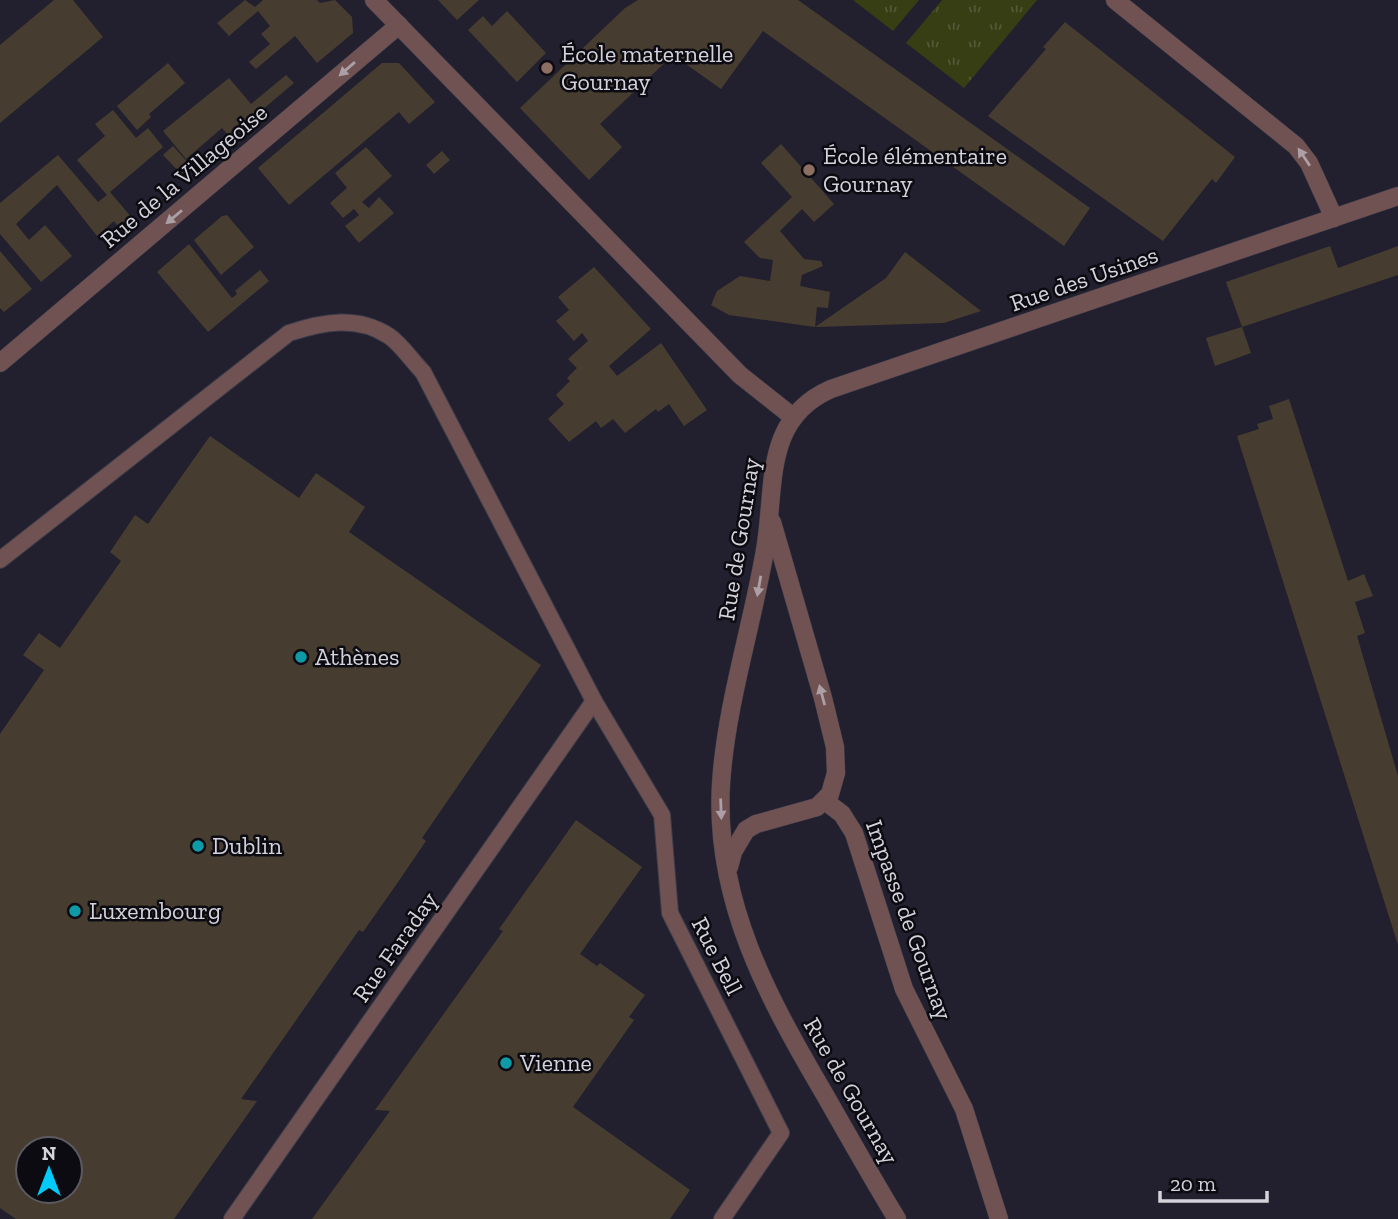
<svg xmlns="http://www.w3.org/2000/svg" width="1398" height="1219" viewBox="0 0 1398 1219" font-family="'Zilla Slab',serif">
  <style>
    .grass { fill: url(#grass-tufts) }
    .building { fill: #463d30; fill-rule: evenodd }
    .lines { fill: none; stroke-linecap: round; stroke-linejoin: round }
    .service-casing { stroke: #3e3d4a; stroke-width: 18 }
    .minor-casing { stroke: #3e3d4a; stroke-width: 19 }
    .tertiary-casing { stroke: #3e3d4a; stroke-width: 19 }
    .service { stroke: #705253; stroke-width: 16 }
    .minor { stroke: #705253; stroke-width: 18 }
    .tertiary { stroke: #705253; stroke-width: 18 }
    .oneway { fill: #ac9fa5 }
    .education-dot { fill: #8d6e63; stroke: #0c0b11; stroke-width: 2.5 }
    .culture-dot { fill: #0f9aa8; stroke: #0c0b11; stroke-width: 2.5 }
    .labels { text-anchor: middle; stroke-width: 5; stroke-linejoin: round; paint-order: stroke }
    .poi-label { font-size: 24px; fill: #d4d3dc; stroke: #0c0b11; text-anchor: start }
    .street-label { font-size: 24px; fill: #d4d3dc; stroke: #0c0b11 }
  </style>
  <defs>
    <pattern id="grass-tufts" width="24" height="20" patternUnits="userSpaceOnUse" patternTransform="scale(1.75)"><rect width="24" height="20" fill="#373e14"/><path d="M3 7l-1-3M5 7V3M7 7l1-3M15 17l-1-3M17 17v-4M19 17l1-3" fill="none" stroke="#535936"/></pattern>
  </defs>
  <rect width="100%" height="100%" fill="#22202e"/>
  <!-- grass -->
  <g class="grass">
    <polygon points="853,0 919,0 893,31"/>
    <polygon points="942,0 1037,0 964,88 906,43"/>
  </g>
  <!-- building -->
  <g class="building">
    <polygon points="54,0 73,0 103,37 0,123 0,45"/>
    <polygon points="245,0 255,7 263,0 317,0 320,3 335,0 352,17 353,33 317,63 295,36 256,69 249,62 270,44 261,34 270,26 258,11 229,36 217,23"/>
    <polygon points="438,0 479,0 457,20"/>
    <polygon points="638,0 798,0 1090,208 1064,246 763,31 721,89 673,55 600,124 622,147 589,180 520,108 625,8"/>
    <polygon points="507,11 546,53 517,82 468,30 483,16 492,26"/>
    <polygon points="1065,22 1235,157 1216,183 1212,179 1163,241 988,116 1046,49 1043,47"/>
    <polygon points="168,63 185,83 149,114 151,117 137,130 117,106"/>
    <polygon points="382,63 399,63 435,102 409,124 399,112 289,205 258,168"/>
    <polygon points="286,75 294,83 230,137 222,128 186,159 163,131 229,78 251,104"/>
    <polygon points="113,110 136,138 148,128 163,147 110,192 132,218 120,229 114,221 97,236 57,185 16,224 29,240 45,225 72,256 41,282 0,234 0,203 58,155 98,202 107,195 77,160 105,136 95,124"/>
    <polygon points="781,144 834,204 814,222 802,209 780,231 804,259 821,261 823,266 802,275 800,286 830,292 828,308 817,307 815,327 886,278 905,252 981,311 944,323 815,327 729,315 711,305 717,291 740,276 770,281 773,260 760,258 744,242 792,197 761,163"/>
    <polygon points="173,146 191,166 182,175 163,155"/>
    <polygon points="366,147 392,176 362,202 369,208 379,197 394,213 359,243 345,226 359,215 354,209 343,218 330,203 347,188 335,173"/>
    <polygon points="442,151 450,160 434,174 426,165"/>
    <polygon points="227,215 254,247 221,275 194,240 222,216"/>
    <polygon points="189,244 232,298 237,294 235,291 260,270 269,281 208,332 157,272"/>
    <polygon points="1330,246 1338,268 1398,246 1398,275 1242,327 1226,282"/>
    <polygon points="0,251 32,289 4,312 0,308"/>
    <polygon points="594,267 651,329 609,366 617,376 661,343 707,410 684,426 669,404 658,412 656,409 625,433 613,419 601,428 596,421 569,442 548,419 564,404 556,395 570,381 567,378 577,368 568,359 588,341 582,333 574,341 556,321 569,310 558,297"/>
    <polygon points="1242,327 1251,353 1215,366 1206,338"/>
    <polygon points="1289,399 1348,581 1364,574 1373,596 1355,602 1365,633 1357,636 1398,776 1398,945 1237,436 1259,429 1257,424 1273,419 1269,406"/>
    <path d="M210 436 299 498 316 473 365 507 349 532 541 665 422 838 426 841 396 885 363 932 359 930 241 1099 257 1101 174 1219H16L0 1208V734L44 670 23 655 39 633 60 648 121 561 110 552 135 515 148 524ZM28 1149H70V1191H28Z"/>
    <polygon points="576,820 642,867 580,954 597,966 600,963 645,995 629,1017 634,1020 573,1107 690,1190 670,1219 312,1219 390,1111 375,1110 503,931 499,929"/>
  </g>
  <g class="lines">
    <defs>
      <g id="service">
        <path d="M0 560 289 333C323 322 357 315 389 336 401 344 412 361 423 372L594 701 662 815 670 913 781 1133 722 1219"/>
        <polyline points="232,1219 594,701"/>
      </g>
      <g id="minor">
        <polyline points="374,0 740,375 793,417"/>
        <polyline points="1115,0 1296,146 1309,163 1334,218"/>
        <polyline points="0,363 399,25"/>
        <polyline points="825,801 842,814 854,833 904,989 964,1109 999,1219"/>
      </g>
      <g id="tertiary">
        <polyline points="729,867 733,852 746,830 756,824 817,807 830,794 836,773 835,747 823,698 772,522"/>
        <path d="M897 1219C872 1178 849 1137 825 1095 768 998 714 900 721 784 726 705 752 627 765 550 776 488 762 419 831 389L1398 196"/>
      </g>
    </defs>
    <!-- service casing -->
    <use href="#service" class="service-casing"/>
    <!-- minor casing -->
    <use href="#minor" class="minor-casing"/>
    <!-- tertiary casing -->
    <use href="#tertiary" class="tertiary-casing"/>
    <!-- service -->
    <use href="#service" class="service"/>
    <!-- minor -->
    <use href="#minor" class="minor"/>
    <!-- tertiary -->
    <use href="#tertiary" class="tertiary"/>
  </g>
  <!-- one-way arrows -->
  <defs><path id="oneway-solid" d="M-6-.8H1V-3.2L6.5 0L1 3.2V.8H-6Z" transform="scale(1.75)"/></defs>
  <g class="oneway">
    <use href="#oneway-solid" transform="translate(347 69) rotate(139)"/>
    <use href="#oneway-solid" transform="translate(1304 157) rotate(-124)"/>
    <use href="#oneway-solid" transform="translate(174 217) rotate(140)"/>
    <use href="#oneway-solid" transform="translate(759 586) rotate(100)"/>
    <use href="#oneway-solid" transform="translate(822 695) rotate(-105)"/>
    <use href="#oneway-solid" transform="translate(721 809) rotate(88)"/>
  </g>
  <!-- markers -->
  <g class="education-dot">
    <circle cx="547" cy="68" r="7"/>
    <circle cx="809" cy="170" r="7"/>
  </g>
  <g class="culture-dot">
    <circle cx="301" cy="657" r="7"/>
    <circle cx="198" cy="846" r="7"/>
    <circle cx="75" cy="911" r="7"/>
    <circle cx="506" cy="1063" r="7"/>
  </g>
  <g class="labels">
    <!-- poi labels -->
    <g class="poi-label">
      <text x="561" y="62">École maternelle<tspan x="561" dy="28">Gournay</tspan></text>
      <text x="823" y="164">École élémentaire<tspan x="823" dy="28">Gournay</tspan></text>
      <text x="315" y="665">Athènes</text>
      <text x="212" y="854">Dublin</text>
      <text x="89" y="919">Luxembourg</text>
      <text x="520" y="1071">Vienne</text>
    </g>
    <!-- street labels -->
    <g class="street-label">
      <text transform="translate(184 176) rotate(-40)" y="8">Rue de la Villageoise</text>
      <text transform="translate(1084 279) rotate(-19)" y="8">Rue des Usines</text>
      <text transform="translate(739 539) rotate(-81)" y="8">Rue de Gournay</text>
      <text transform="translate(909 920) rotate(70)" y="8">Impasse de Gournay</text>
      <text transform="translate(395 947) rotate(-55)" y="8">Rue Faraday</text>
      <text transform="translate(717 956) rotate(63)" y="8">Rue Bell</text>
      <text transform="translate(851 1091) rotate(60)" y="8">Rue de Gournay</text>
    </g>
  </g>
  <!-- north arrow -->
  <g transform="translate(49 1170)"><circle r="33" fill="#0c0b11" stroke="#5c5b62" stroke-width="2"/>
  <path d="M0-5L12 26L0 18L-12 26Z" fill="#02cbf9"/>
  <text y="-10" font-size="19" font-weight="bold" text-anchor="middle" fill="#d4d3dc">N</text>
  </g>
  <!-- scale -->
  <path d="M1160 1191v10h107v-10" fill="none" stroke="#d4d3dc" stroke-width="3.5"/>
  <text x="1170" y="1191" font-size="21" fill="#d4d3dc" stroke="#0c0b11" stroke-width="5" paint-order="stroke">20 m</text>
</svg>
